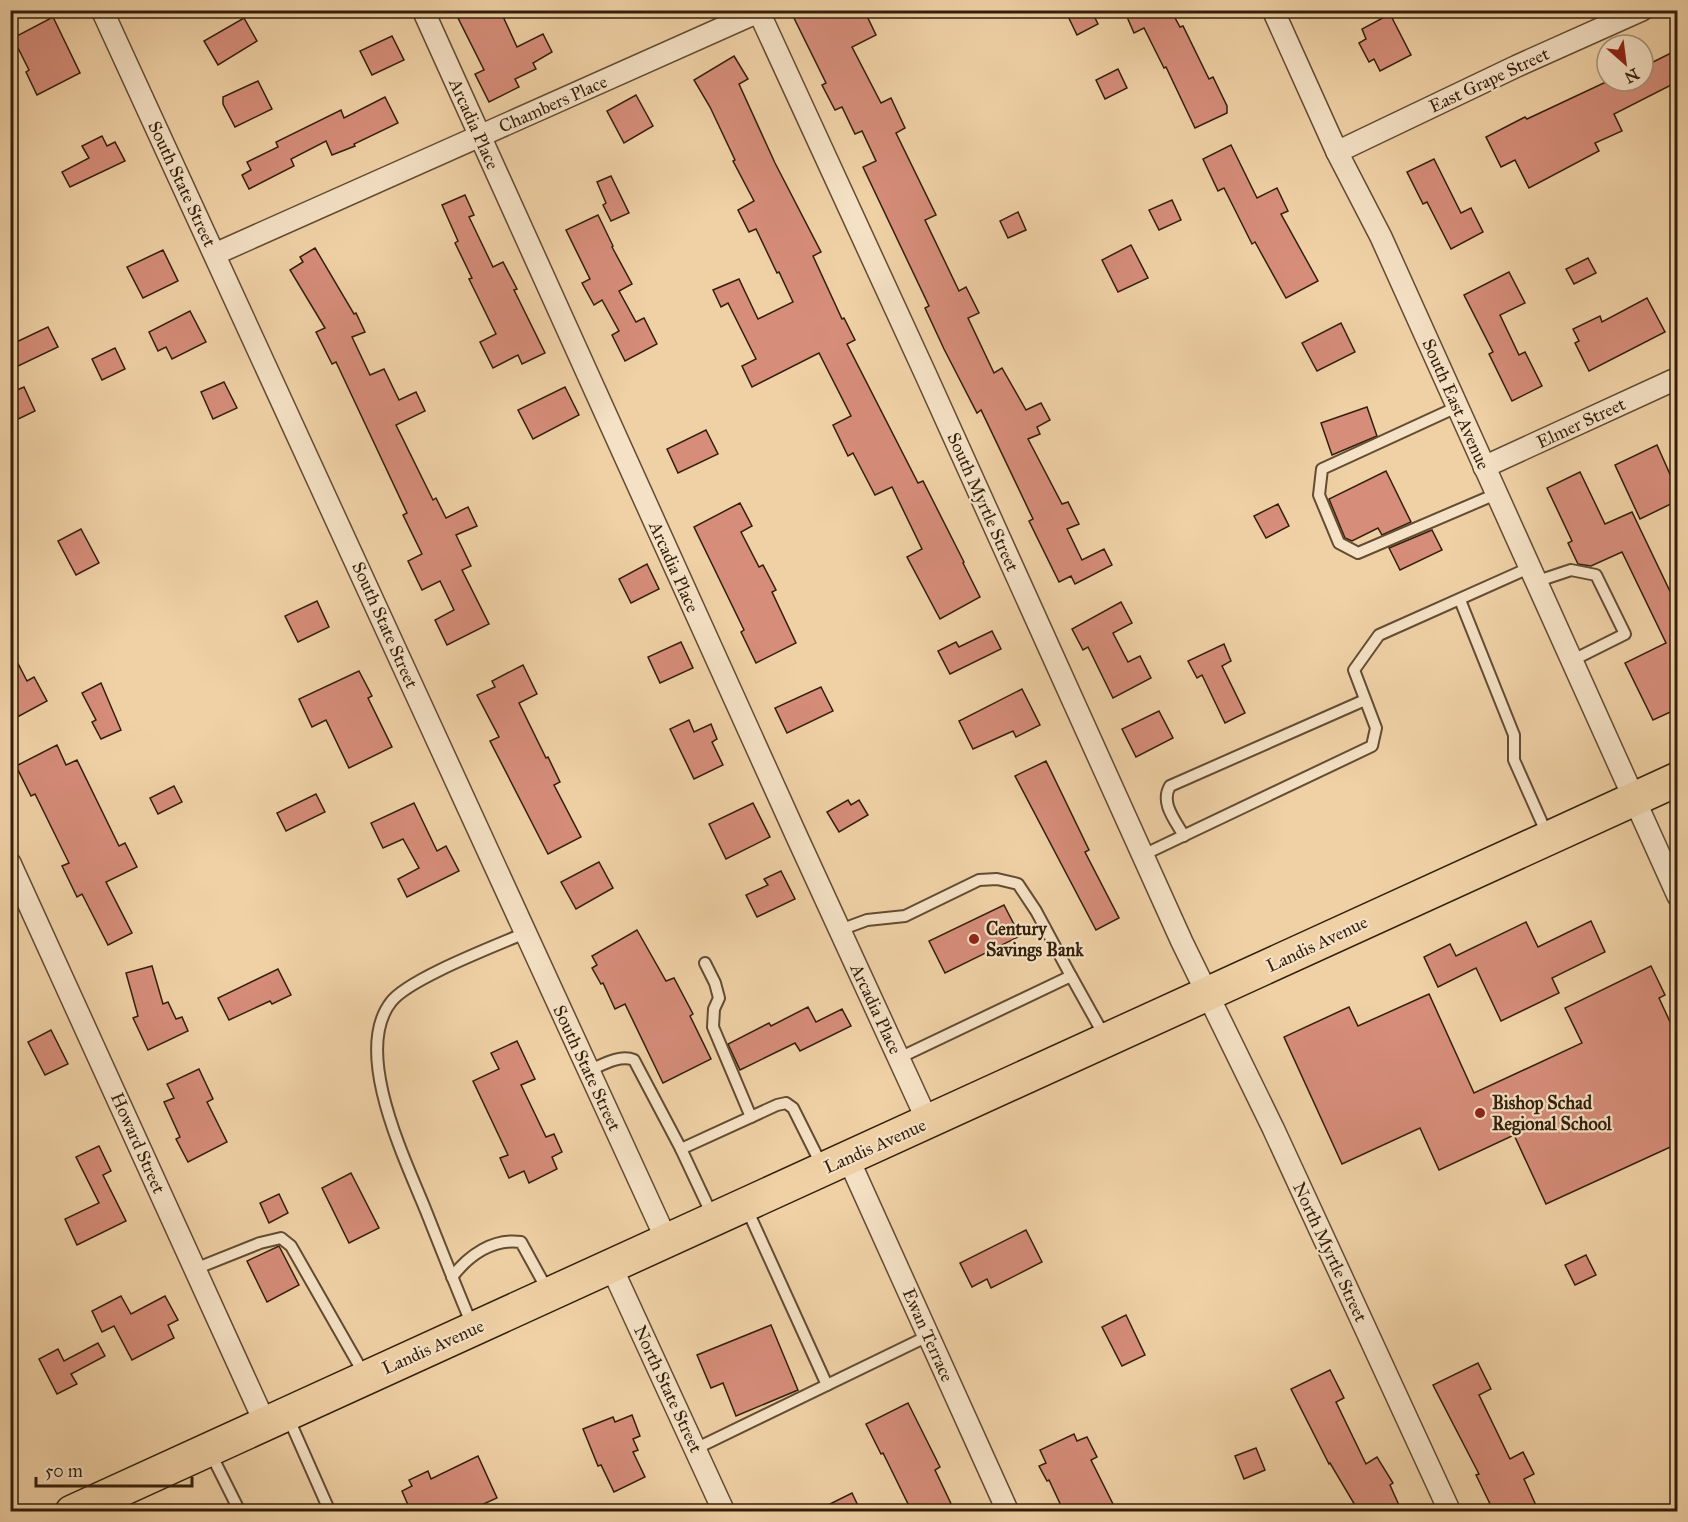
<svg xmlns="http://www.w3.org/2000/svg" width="1688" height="1522" viewBox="0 0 1688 1522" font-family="'IM FELL Great Primer',serif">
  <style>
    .building { fill: #d68d7a; stroke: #331f0b; stroke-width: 1.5 }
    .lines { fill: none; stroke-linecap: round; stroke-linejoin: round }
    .service-casing { stroke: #624c32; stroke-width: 14 }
    .minor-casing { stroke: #624c32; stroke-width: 24 }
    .primary-casing { stroke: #331f0b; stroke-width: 36 }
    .service { stroke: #f5e1c5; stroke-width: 10 }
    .minor { stroke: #f5e1c5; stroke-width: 21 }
    .primary { stroke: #f0d1a6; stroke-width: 33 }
    .poi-dot { fill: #8f2418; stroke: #f5e1c5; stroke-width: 2 }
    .labels { text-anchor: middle; stroke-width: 4.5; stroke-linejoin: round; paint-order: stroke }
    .street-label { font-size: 18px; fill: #331f0b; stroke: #f5e1c5 }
    .poi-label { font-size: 18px; font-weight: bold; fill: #331f0b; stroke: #f5e1c5; text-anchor: start }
  </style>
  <rect width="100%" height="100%" fill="#f0d1a6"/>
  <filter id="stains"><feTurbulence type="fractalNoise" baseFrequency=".00333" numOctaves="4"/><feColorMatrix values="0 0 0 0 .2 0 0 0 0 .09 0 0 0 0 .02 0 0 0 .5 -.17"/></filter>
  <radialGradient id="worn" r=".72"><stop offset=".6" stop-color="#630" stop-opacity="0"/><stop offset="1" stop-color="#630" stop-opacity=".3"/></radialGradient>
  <!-- building -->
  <g class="building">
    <polygon points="474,10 500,10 517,47 543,34 552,52 533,63 536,69 515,79 519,87 489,102 475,74 484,70 458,18"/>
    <polygon points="790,10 864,10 876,35 852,47 881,103 891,98 905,128 896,133 936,215 925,220 959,291 966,287 979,313 968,318 994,373 1002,368 1026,410 1041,403 1050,420 1037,427 1040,434 1028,439 1062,504 1068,502 1079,524 1067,529 1082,560 1104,549 1112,565 1075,584 1071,576 1059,582 1029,521 1033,519 981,410 977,413 944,349 925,308 929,306 863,167 876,161 862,131 855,134 842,107 835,110 822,85 826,83"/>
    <polygon points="1065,10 1091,10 1098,24 1077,35"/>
    <polygon points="1124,10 1180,10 1173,14 1180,27 1183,26 1209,79 1213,77 1227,106 1227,113 1195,128 1166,67 1164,68 1144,28 1134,33"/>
    <polygon points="1390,14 1411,55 1380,71 1374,59 1369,62 1359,43 1366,39 1362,29"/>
    <polygon points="53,17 80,73 37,95 26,72 29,70 13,38"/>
    <polygon points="244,18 257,41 218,65 204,41"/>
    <polygon points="392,36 404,60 372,75 360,51"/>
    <polygon points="1677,50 1677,82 1614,114 1622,131 1595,143 1599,151 1529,188 1515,160 1501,167 1486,137 1525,117 1527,119 1608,81 1643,81 1643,67"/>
    <polygon points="734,56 748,79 739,84 775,163 821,252 813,256 842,319 844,318 855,340 847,344 918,483 923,481 964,562 963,563 980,597 940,619 907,557 922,549 892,487 875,495 853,453 848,456 833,425 851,416 819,353 752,387 742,366 756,359 728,303 721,307 713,290 739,279 758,319 793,302 779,272 777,273 756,229 749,232 738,210 754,201 733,161 735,160 710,107 694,80"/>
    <polygon points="1118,69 1127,88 1105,99 1096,80"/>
    <polygon points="258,81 272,109 235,127 223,104 223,97"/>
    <polygon points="636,95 653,126 624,143 607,111"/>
    <polygon points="385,97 398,123 354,144 355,146 332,155 326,141 291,159 294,166 249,189 242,175 251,170 247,162 278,147 276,142 341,110 344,118"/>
    <polygon points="102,136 107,146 115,142 125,161 70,187 62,172 89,158 82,146"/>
    <polygon points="1231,145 1257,198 1277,188 1288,211 1281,214 1318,281 1286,298 1255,242 1252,244 1224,188 1218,191 1203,159"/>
    <polygon points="1434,159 1461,213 1471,208 1483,232 1451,249 1427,202 1423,204 1407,172"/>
    <polygon points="611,176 629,213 611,221 603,205 606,203 597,182"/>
    <polygon points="465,195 474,215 469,217 493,267 503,262 517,289 514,290 545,353 522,364 518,355 493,368 480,342 496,334 469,279 472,278 455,243 458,241 442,205"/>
    <polygon points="1172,200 1181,220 1159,230 1149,210"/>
    <polygon points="1018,212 1026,230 1008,238 1000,221"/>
    <polygon points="598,215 613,246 612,247 632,284 619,291 636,322 644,318 657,344 625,361 612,335 619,331 602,300 594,305 582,283 590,279 566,230"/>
    <polygon points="1131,245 1148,278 1118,292 1102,260"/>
    <polygon points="315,248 354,314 356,313 365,332 352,337 370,375 384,369 399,400 416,392 425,411 396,425 433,500 436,498 446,518 468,507 477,526 456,535 471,566 462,570 489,624 447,645 435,620 454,610 440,581 422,590 408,561 422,554 403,515 407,513 336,362 332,364 316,332 325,328 290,270 303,262 300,257"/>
    <polygon points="163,250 178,281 143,298 127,267"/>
    <polygon points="1588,258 1596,273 1574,284 1566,269"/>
    <polygon points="1509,272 1525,303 1500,315 1519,355 1525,352 1542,386 1512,401 1489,354 1493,352 1464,295"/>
    <polygon points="1647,298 1665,332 1589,371 1575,343 1579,341 1573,329 1600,316 1602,322"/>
    <polygon points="190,311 206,342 172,359 166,347 158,351 149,332"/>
    <polygon points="1341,323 1355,352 1317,371 1302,343"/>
    <polygon points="48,327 58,347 16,367 10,355 10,345"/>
    <polygon points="115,348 125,369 102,380 92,359"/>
    <polygon points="224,382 237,408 213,419 201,392"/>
    <polygon points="24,387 35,411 10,423 10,393"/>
    <polygon points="565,387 579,415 533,439 518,410"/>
    <polygon points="1367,407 1377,436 1332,455 1321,423"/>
    <polygon points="706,430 718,454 678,473 667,449"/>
    <polygon points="1657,445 1677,490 1677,501 1640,519 1615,465"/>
    <polygon points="1386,471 1411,522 1382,535 1378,528 1352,541 1345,538 1329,499"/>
    <polygon points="1580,472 1605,524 1632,512 1677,606 1677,709 1653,720 1625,663 1666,643 1622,552 1591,566 1578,564 1568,543 1572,541 1547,488"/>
    <polygon points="740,503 752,526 741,532 759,567 763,565 776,590 772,592 796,643 756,663 741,632 744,630 694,527"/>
    <polygon points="1278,504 1289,526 1266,538 1254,516"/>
    <polygon points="81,529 99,563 76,575 58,541"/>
    <polygon points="1432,530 1442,550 1400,570 1389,548"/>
    <polygon points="647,564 659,589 631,603 619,579"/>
    <polygon points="317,601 329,627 298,642 285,616"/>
    <polygon points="1121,602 1132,623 1113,633 1128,662 1140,656 1151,678 1113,698 1088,647 1083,650 1072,629"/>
    <polygon points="992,631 1001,649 950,674 938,651 956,642 959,647"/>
    <polygon points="681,642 693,668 660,683 648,657"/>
    <polygon points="1224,644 1231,661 1222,666 1245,713 1225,723 1202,675 1197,678 1188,661"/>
    <polygon points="10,648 27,681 34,677 47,701 10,721"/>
    <polygon points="523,665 537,694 519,703 546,758 548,757 560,782 554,785 581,837 548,854 490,741 499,737 477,695 495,687 492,681"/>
    <polygon points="359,671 372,696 368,698 392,747 349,768 326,720 312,727 299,699"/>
    <polygon points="101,683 121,730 101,739 92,722 96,720 82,693"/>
    <polygon points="821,687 833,711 787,733 775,708"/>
    <polygon points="1022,689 1040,725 1016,737 1013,731 973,749 959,721"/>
    <polygon points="1159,711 1173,738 1136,757 1122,729"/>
    <polygon points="689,720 694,732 711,724 717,739 712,742 723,765 694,779 670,729"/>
    <polygon points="57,745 66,765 77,760 119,846 125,843 137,867 106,882 132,933 108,945 82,894 77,897 62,866 69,863 35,794 31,796 16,766"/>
    <polygon points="1046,761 1089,850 1085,852 1119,918 1096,930 1015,776"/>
    <polygon points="174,786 182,802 158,814 150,798"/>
    <polygon points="316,794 325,812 286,831 277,813"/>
    <polygon points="848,800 851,805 859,800 868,815 839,832 827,812"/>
    <polygon points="414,803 437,851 446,846 459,871 407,897 398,879 419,868 403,839 383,848 371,823"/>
    <polygon points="753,803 770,837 726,859 709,824"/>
    <polygon points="599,862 613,888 576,909 561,882"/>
    <polygon points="781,871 795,899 757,917 746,895 768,885 764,879"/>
    <polygon points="1004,905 1020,936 945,973 929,941"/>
    <polygon points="1591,921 1605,952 1552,978 1559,993 1501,1021 1476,968 1438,987 1424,957 1450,944 1456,956 1526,922 1538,947"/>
    <polygon points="637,930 666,981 674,978 693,1014 690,1016 711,1059 663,1083 625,1004 615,1009 603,983 601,984 592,968 597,965 592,956"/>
    <polygon points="152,966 163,1004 168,1002 176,1019 182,1017 188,1031 148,1050 133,1018 138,1016 126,973"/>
    <polygon points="1651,966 1665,995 1659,998 1677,1037 1677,1144 1546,1204 1514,1135 1439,1170 1420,1128 1342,1164 1284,1037 1349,1007 1358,1026 1429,994 1474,1093 1582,1043 1565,1008"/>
    <polygon points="278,969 291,995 272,1004 270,1001 229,1020 218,998"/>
    <polygon points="808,1007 816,1022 842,1009 851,1026 800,1051 795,1043 740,1070 728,1044 769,1023 771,1026"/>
    <polygon points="51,1030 68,1064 45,1075 28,1042"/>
    <polygon points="517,1041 535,1079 521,1085 546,1137 554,1134 562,1152 552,1157 557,1169 529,1183 524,1171 509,1178 500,1158 508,1155 473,1081 499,1069 491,1053"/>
    <polygon points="199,1069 213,1099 207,1102 227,1142 188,1162 176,1139 180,1137 164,1102 174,1098 167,1084"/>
    <polygon points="99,1146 111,1171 103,1175 126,1221 77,1245 65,1219 99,1203 76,1157"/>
    <polygon points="351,1173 379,1228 349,1243 322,1188"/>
    <polygon points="279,1194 288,1213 269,1223 260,1203"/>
    <polygon points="1026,1230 1042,1262 991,1288 987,1279 972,1287 960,1263"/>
    <polygon points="279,1246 299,1285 267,1302 247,1261"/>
    <polygon points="1586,1255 1596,1275 1575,1285 1565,1265"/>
    <polygon points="121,1296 131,1314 165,1296 178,1320 168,1325 174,1338 132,1360 114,1326 102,1332 92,1311"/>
    <polygon points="1126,1315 1145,1355 1122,1366 1102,1327"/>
    <polygon points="771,1325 798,1390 736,1416 723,1383 711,1388 697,1355"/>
    <polygon points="98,1343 105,1356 71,1374 77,1384 57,1394 39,1359 58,1349 64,1361"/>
    <polygon points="1478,1363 1491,1389 1479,1395 1510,1459 1523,1452 1534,1474 1524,1479 1539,1512 1494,1512 1476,1475 1479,1474 1433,1385"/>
    <polygon points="1330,1370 1344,1398 1336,1402 1366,1464 1377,1457 1393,1483 1390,1485 1402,1512 1359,1512 1330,1463 1329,1464 1291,1389"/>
    <polygon points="908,1403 940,1467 935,1470 955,1512 912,1512 883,1453 881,1454 866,1424"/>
    <polygon points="632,1415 640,1436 633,1439 638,1450 633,1452 645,1477 614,1492 601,1465 598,1466 583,1429 613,1417 615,1422"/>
    <polygon points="1074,1434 1077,1441 1087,1437 1097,1457 1091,1460 1117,1512 1064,1512 1049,1480 1047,1481 1039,1466 1046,1463 1040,1450"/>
    <polygon points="1256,1448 1265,1470 1244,1479 1235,1456"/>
    <polygon points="478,1456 497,1498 466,1512 411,1512 402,1491 412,1486 409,1480 428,1471 431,1479"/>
    <polygon points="852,1493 861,1512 814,1512"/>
  </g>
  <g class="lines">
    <defs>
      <g id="service">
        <polyline points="1457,407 1322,469 1319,495 1339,543 1358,553 1496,494"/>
        <polyline points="1535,582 1571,570 1596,575 1625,634 1571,661"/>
        <polyline points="1460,600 1514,735 1514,760 1547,834"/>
        <path d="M1184 836C1175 820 1160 803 1170 786L1365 700"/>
        <polyline points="1143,855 1372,746 1376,728 1354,670 1379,635 1529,568"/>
        <polyline points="840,930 867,920 905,916 979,880 997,879 1018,884 1036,911 1071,976"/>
        <polyline points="705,963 715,983 719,998 714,1009 713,1027 751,1117"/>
        <polyline points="899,1058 1071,976 1105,1037"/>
        <path d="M588 1071C602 1065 620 1054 634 1060L681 1149"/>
        <polyline points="746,1207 827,1385"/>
        <polyline points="713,1217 681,1149 777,1105 786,1103 793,1108 822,1166"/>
        <polyline points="195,1269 260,1243 281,1238 291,1246 364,1374"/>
        <path d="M452 1277C469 1255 493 1238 521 1242L548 1291"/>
        <path d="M472 1325C456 1287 441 1249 426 1211 405 1159 352 1052 391 1002 408 979 495 946 525 933"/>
        <polyline points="288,1417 330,1512"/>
        <polyline points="695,1449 928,1336"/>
        <polyline points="210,1452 240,1512"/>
      </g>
      <g id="minor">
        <polyline points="102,10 667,1241"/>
        <polyline points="423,10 797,837 928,1122"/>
        <polyline points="758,10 925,373 1182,942 1273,1128 1450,1512"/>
        <polyline points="1273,10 1337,152 1381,237 1678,896"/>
        <polyline points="1337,152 1517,66 1642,10"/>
        <polyline points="215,254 758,12"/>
        <polyline points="1484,467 1678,378"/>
        <polyline points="10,863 265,1423"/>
        <polyline points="848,1158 1008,1512"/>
        <polyline points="611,1266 724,1512"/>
      </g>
      <polyline id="primary" points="72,1512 1678,779"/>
    </defs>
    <!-- service casing -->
    <use href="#service" class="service-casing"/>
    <!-- minor casing -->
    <use href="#minor" class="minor-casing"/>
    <!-- primary casing -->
    <use href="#primary" class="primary-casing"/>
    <!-- service -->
    <use href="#service" class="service"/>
    <!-- minor -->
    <use href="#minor" class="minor"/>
    <!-- primary -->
    <use href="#primary" class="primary"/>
  </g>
  <!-- markers -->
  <g class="poi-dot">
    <circle cx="974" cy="939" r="6"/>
    <circle cx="1480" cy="1113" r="6"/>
  </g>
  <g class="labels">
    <!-- street labels -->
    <g class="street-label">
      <text transform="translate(1489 80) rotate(-25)" y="6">East Grape Street</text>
      <text transform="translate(553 104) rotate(-24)" y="6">Chambers Place</text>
      <text transform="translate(474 124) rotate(66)" y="6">Arcadia Place</text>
      <text transform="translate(182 184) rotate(65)" y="6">South State Street</text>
      <text transform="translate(1456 404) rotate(66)" y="6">South East Avenue</text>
      <text transform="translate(1581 423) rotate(-25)" y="6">Elmer Street</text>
      <text transform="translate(983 502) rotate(66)" y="6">South Myrtle Street</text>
      <text transform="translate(674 567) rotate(66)" y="6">Arcadia Place</text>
      <text transform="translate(385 625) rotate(66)" y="6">South State Street</text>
      <text transform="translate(1317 944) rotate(-25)" y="6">Landis Avenue</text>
      <text transform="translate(876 1009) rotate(65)" y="6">Arcadia Place</text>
      <text transform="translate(587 1068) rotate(65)" y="6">South State Street</text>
      <text transform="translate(138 1143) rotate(66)" y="6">Howard Street</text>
      <text transform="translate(875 1146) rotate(-24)" y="6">Landis Avenue</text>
      <text transform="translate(1330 1252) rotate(65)" y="6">North Myrtle Street</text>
      <text transform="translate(928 1335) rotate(66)" y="6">Ewan Terrace</text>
      <text transform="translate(433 1347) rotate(-24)" y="6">Landis Avenue</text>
      <text transform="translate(668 1389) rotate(65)" y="6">North State Street</text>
    </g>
    <!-- poi labels -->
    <g class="poi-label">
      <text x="986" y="935">Century<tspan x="986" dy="21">Savings Bank</tspan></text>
      <text x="1492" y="1109">Bishop Schad<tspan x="1492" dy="21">Regional School</tspan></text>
    </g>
  </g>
  <!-- margin -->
  <rect width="1688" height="1522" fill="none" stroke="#f0d1a6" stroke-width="36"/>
  <rect x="12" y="12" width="1664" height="1498" fill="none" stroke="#331f0b" stroke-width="3"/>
  <rect x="18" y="18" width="1652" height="1486" fill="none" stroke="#331f0b" stroke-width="1.5"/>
  <!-- north arrow -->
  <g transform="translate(1625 63) rotate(152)"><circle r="28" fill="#f5e1c5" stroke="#a7937b" stroke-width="1.5"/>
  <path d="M0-4.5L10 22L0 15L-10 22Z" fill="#8f2418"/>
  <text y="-9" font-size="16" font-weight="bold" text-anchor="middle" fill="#331f0b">N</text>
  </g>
  <!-- scale -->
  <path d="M36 1477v9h156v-9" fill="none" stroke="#331f0b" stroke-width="3"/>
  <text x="45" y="1477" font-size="18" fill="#331f0b" stroke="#f5e1c5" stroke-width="4.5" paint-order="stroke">50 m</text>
  <rect width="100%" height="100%" filter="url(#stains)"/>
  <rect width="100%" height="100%" fill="url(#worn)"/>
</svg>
